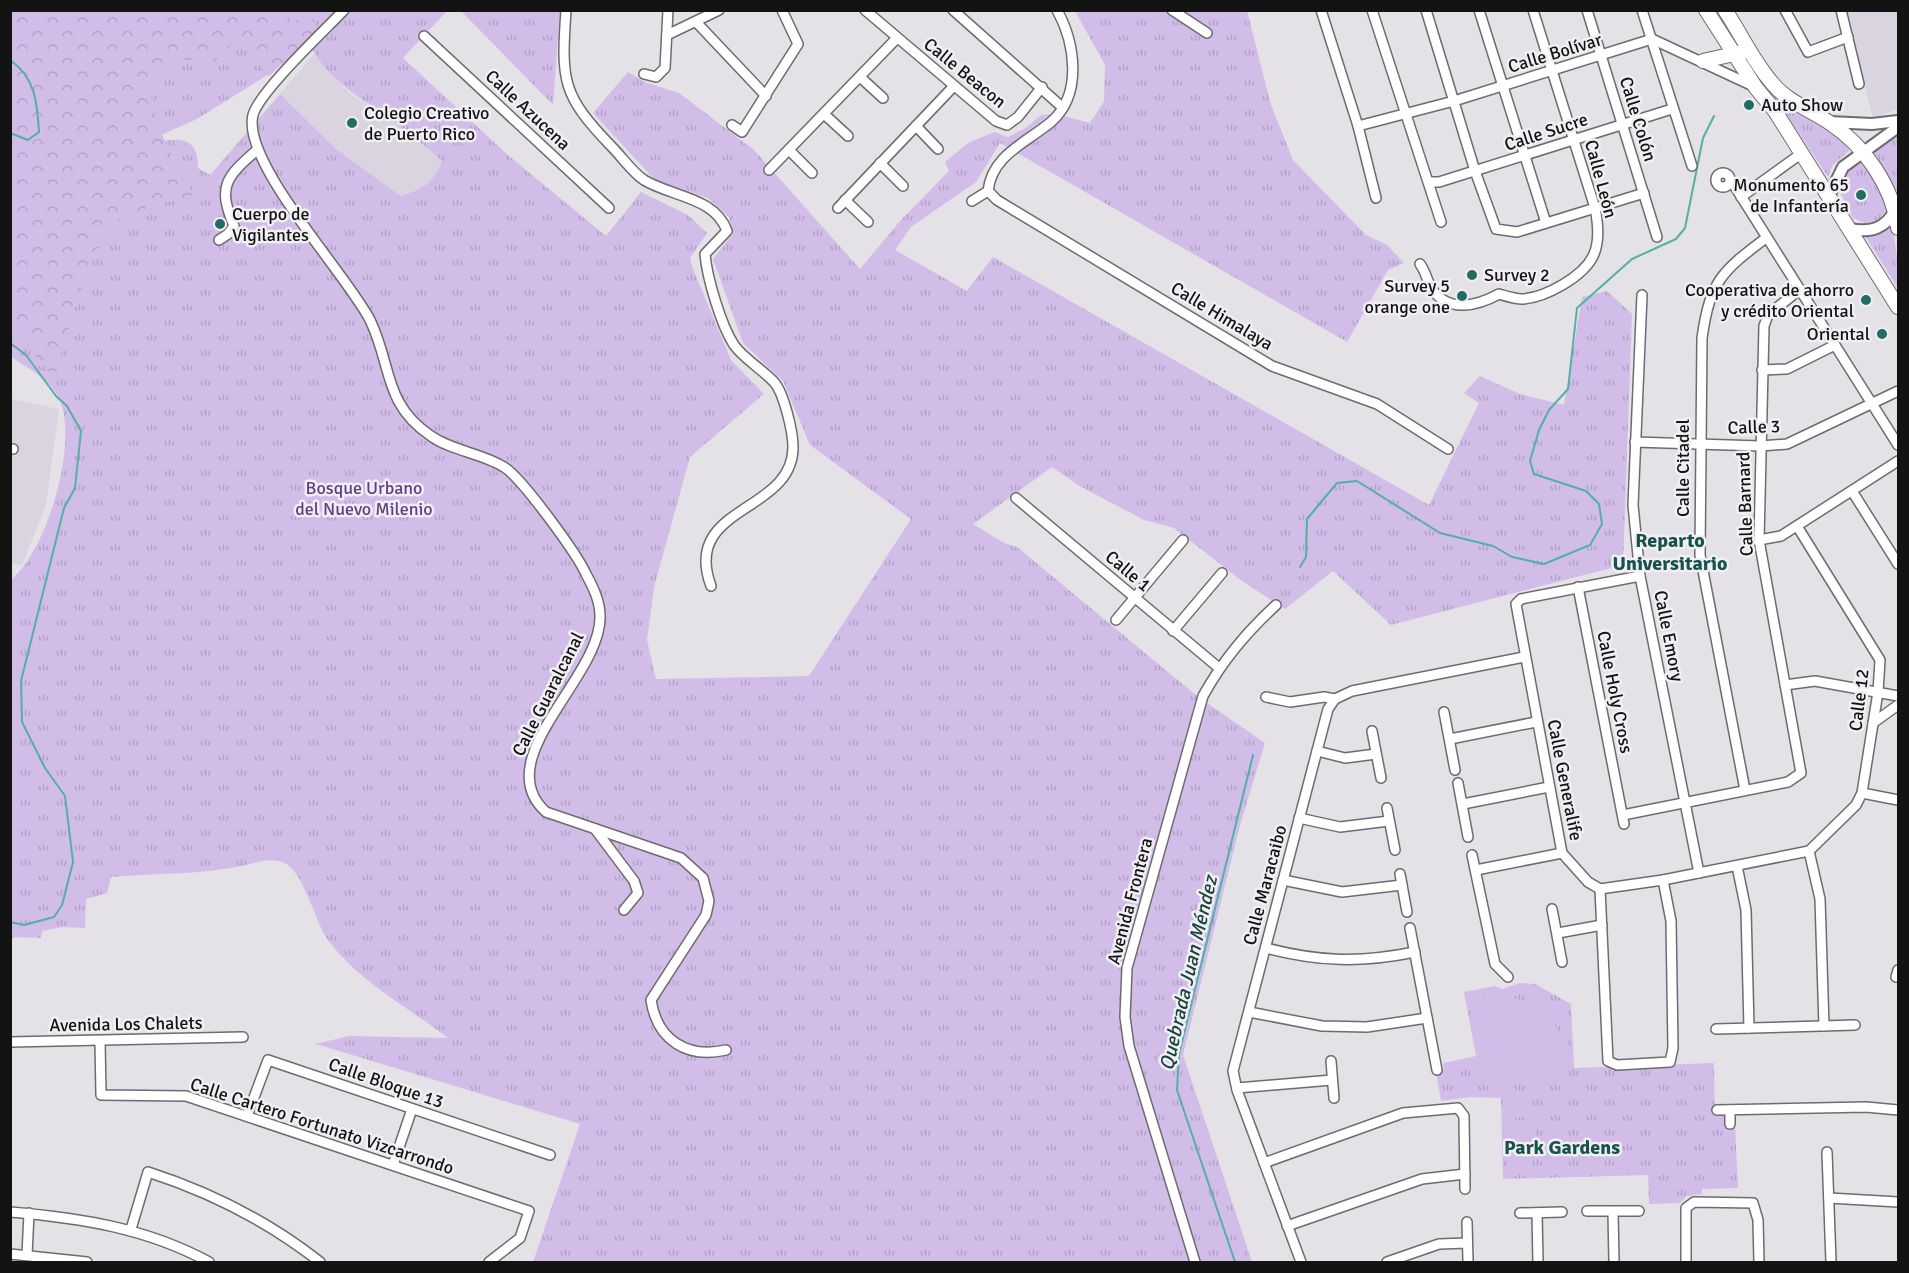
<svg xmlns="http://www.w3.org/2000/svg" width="1909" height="1273" viewBox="0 0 1909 1273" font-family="Signika,sans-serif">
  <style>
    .built { fill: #d9d4df }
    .grass { fill: url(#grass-tufts) }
    .forest { fill: url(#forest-crowns) }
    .garden { fill: #d2bde9 }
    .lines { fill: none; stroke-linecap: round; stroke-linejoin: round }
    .stream { stroke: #53b0a5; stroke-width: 2 }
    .minor-casing { stroke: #6d6b6e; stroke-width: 12 }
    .major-casing { stroke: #6d6b6e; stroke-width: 14 }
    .highway-casing { stroke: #6d6b6e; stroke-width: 16 }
    .minor { stroke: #fff; stroke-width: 9 }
    .major { stroke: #fff; stroke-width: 10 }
    .highway { stroke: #fff; stroke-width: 14 }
    .poi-dot { fill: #236c65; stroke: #f1eff3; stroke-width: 2 }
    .labels { text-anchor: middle; stroke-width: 5; stroke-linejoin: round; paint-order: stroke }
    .street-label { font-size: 18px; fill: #131314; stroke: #f1eff3 }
    .poi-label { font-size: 18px; fill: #131314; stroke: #f1eff3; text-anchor: start }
    .park-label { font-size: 18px; fill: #633d85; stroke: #f1eff3 }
    .neighbourhood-label { font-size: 20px; font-weight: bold; fill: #18524c; stroke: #f1eff3 }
    .water-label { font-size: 20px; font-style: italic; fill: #17423d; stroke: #f1eff3 }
  </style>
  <defs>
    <pattern id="grass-tufts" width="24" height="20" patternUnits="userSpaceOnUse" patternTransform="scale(1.5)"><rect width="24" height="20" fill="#d2bde9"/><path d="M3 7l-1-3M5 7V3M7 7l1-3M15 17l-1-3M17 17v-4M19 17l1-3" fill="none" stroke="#b3a2c7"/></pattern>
    <pattern id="forest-crowns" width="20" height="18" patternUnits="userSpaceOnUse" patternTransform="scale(1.5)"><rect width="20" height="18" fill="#d2bde9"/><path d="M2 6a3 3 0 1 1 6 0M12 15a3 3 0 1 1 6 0" fill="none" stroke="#b3a2c7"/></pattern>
  </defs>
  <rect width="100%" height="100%" fill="#e4e2e6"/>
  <!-- built -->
  <g class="built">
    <polygon points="1845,11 1898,11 1898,109 1873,118"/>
    <polygon points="314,54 349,93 402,127 442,161 436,178 422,189 401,196 336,149 304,119 280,94"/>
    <polygon points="10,399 59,409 46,505 22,565 11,564"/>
  </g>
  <!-- grass -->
  <g class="grass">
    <path d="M11 11H447L403 58 509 156 606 236 641 192 688 215 707 233 690 258 693 269 731 360 764 394 690 457 654 587 647 640 656 679 809 676 911 519 810 445 783 381 743 343 713 259 733 234 729 217 708 198 655 180 593 113 628 72 647 83 679 93 754 150 860 269 900 221 949 171 945 162 968 143 994 132 1008 137 1027 127 1041 115 1057 114 1090 123 1104 101 1105 65 1075 11H1247L1271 105 1293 160 1366 235 1387 245 1404 263 1388 270 1347 342 1000 143 976 182 911 227 895 250 967 291 993 257 1429 505 1479 403 1464 393 1480 376 1520 394 1564 405 1582 297 1607 291 1632 314 1623 565 1391 625 1333 571 1285 609 1242 581 1174 528 1144 520 1078 485 1052 467 973 524 1004 543 1017 547 1197 696 1265 743 1240 825 1183 1055 1252 1262H533L580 1124 316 1044 349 1036 448 1038C409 1008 357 980 328 940 314 920 304 871 283 862 272 858 257 862 247 865 201 875 157 873 111 877L107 893 86 899 85 928 62 927 42 931 41 938 14 937 11 940V586L12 579C47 549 77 448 61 403 54 382 28 368 11 357V202L159 142C183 137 198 139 198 168L210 175 280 94 336 149 401 196C423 189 434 183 442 161 429 150 416 138 402 128 368 102 328 83 309 43L269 74 197 119 101 162Z"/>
    <polygon points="461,11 560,11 553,105"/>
    <polygon points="1767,91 1828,126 1852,148 1832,166 1828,177 1779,103"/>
    <polygon points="1898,135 1898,190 1895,193 1872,154"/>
    <polygon points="1861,159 1870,170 1889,207 1879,219 1867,224 1853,218 1841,194 1845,174"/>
    <polygon points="1892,222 1898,264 1898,288 1865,236 1881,232"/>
    <polygon points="1520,983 1535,984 1571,1004 1574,1068 1714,1063 1715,1115 1724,1116 1725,1125 1735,1125 1738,1188 1702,1189 1702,1194 1687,1196 1680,1203 1649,1204 1648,1175 1503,1179 1501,1098 1470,1097 1441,1101 1436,1072 1444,1069 1443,1063 1476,1056 1464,992 1495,986 1502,989"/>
  </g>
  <!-- forest -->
  <path class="forest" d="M10 11H280L278 16 294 21 309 17 319 28 269 76 236 40 215 61 173 59 151 77C147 117 175 161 194 195 180 199 127 212 119 219 87 250 68 333 55 377L42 365 18 333H11Z"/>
  <!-- garden -->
  <g class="garden">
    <path d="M1499 993C1551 1008 1565 1023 1565 1078L1485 1086 1479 1081 1472 996Z"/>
    <polygon points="1532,1100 1533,1117 1504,1118 1503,1101"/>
    <rect x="1504" y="1124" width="32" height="18"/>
  </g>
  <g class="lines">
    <!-- stream -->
    <g class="stream">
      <path d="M10 60C36 78 37 103 39 132L28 140 10 133"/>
      <polyline points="10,343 26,355 56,396 67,406 81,431 75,488 64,508 21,681 22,722 45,768 65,796 73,862 62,905 54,917 24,925 10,922"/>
      <polyline points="1300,567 1306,557 1307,519 1337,483 1357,481 1440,533 1493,546 1512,557 1544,564 1590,545 1602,524 1599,504 1586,491 1534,474 1530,461 1539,430 1549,410 1568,389 1577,308 1632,259 1676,239 1685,228 1703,138 1714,116"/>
      <polyline points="1235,1262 1177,1090 1179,1054 1253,755"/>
    </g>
    <defs>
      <g id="minor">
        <path d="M344 10C324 31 259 92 253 115 241 162 348 276 370 320 392 365 383 404 431 436 452 451 482 453 504 467 522 478 577 554 586 574 593 587 600 601 600 616 602 677 487 759 546 812L681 858 703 878 709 901 706 915 651 1000C657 1040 687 1059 726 1050"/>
        <path d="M566 10C561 82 562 95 612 147 622 157 632 172 644 180 672 197 715 197 727 231L705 254C707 278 721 325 734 345 744 359 762 369 774 382 784 393 793 432 793 447 793 514 681 505 711 586"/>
        <polyline points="865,10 996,121 1007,125 1018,117 1042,87"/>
        <polyline points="953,10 1062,107"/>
        <polyline points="1172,10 1207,33"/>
        <polyline points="1321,10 1358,126 1376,198"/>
        <polyline points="1372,10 1441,222"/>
        <polyline points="1426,10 1475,171 1496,229 1517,232 1644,193"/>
        <polyline points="1479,10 1546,223"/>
        <polyline points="1587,10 1657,237"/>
        <polyline points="1642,10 1692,166"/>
        <polyline points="1785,10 1808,52 1848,37"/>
        <polyline points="1841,10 1859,84"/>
        <polyline points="697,23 766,96"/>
        <polyline points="667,35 719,10"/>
        <polyline points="424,36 609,208"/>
        <polyline points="644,74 656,77 665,68 668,10"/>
        <polyline points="860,77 883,98"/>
        <polyline points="824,114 848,136"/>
        <polyline points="732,125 742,132 798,44 782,10"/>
        <polyline points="916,126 938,149"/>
        <polyline points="1358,126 1454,101 1652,39 1753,86"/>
        <polyline points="789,150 812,173"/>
        <polyline points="880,163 903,186"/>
        <polyline points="769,170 897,38"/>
        <circle cx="1723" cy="180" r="7"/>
        <polyline points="1429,182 1439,182 1672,109"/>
        <polyline points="1732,182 1898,445"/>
        <polyline points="988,191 997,200 1272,366 1377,404 1448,449"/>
        <path d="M988 191C992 155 1026 143 1051 122 1083 94 1075 43 1057 10"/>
        <polyline points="1741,197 1802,153"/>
        <polyline points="845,200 868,222"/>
        <polyline points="972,201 988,191"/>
        <polyline points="838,208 953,87"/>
        <path d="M219 240 228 234 234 226C217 186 226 177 257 150"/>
        <path d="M1420 264C1426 272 1427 281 1432 289 1449 314 1479 305 1499 294 1506 296 1515 299 1522 299 1545 298 1585 276 1594 254 1600 240 1598 223 1595 208L1533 10"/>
        <polyline points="1642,295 1633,505 1640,576 1699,873"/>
        <polyline points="1762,370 1787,369 1835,345"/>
        <polyline points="1635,442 1760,446 1787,444 1898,391"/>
        <polyline points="10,449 13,449"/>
        <polyline points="1852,491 1898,564"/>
        <polyline points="1016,498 1219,668"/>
        <polyline points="1759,540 1781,536 1898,461"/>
        <polyline points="1640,576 1521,599 1516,604 1562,853 1588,882 1600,889 1608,1061 1617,1065 1670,1062 1673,1048 1671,921 1663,880"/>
        <polyline points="1578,587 1624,824"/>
        <polyline points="1116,620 1183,540"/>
        <polyline points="1173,631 1222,573"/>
        <polyline points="1785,685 1815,681 1898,696"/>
        <polyline points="1266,697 1290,702 1324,697 1335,699"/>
        <polyline points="1444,712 1455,770"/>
        <polyline points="1873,723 1898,705"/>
        <polyline points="1372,731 1381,778"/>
        <polyline points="1450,739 1536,722"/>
        <polyline points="1317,751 1345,758 1376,754"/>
        <polyline points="1458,783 1468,837"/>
        <path d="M1745 790 1700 555 1702 338C1710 281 1722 271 1766 238"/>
        <polyline points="1862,793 1898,800"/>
        <polyline points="1463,804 1549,787"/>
        <polyline points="1387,808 1395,850"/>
        <polyline points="1623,815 1788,782 1801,773 1759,540 1764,326 1768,315 1799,290"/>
        <polyline points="1299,818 1340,827 1389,821"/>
        <polyline points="595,829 634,881 638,893 624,910"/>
        <polyline points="1809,851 1820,899 1824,1026"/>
        <polyline points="1472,855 1495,964 1508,977"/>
        <polyline points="1737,866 1746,910 1749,1028"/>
        <polyline points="1476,870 1562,853"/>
        <polyline points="1400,874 1407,912"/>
        <polyline points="1283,880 1342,892 1402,885"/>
        <polyline points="1600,889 1663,880 1809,851 1856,805 1862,793 1878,692 1880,660 1797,526"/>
        <polyline points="1552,909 1562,962"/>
        <polyline points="1410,928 1437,1070"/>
        <polyline points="1558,933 1602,925"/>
        <path d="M1266 948C1320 962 1360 963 1415 952"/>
        <polyline points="1896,977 1898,970"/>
        <polyline points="1249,1012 1322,1026 1367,1027 1427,1018"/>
        <polyline points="1716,1029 1855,1025"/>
        <polyline points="100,1041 101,1095 186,1096 529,1211 520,1238 489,1262"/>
        <polyline points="10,1042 243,1037"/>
        <polyline points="1331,1061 1334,1098"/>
        <polyline points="1237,1088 1332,1080"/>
        <polyline points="1717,1110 1866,1107 1898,1110"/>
        <polyline points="1730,1110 1730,1124"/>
        <polyline points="247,1116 268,1060 550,1155"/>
        <polyline points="1827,1152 1831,1262"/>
        <polyline points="1264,1163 1403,1113 1458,1108 1464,1116 1465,1189"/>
        <polyline points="393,1165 412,1109"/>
        <polyline points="1829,1198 1898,1202"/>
        <polyline points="1587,1211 1639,1211"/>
        <path d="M10 1212C81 1218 146 1228 209 1262"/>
        <polyline points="1613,1212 1614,1262"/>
        <polyline points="1520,1213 1562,1212"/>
        <polyline points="1537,1213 1538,1262"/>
        <polyline points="1467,1222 1468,1261"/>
        <polyline points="1287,1226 1422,1179 1465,1174"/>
        <path d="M131 1229 148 1172C210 1192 269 1222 320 1262"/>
        <polyline points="10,1254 87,1262"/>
        <polyline points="27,1255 29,1213"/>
        <path d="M1195 1262 1129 1046 1125 1017 1127 968 1203 696C1223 660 1246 633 1276 605"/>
        <polyline points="1301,1262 1237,1090 1233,1071 1328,709 1335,699 1352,691 1524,657"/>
        <polyline points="1387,1262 1439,1244 1467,1243"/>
        <polyline points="1686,1262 1686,1208 1694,1202 1753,1203 1758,1220 1759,1262"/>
      </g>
      <g id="major">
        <polyline points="1829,122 1872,124 1898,121"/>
        <polyline points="1829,196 1843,167 1898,127"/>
        <path d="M1849 229C1871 233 1885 229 1896 209"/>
      </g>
      <g id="highway">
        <polyline points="1706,10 1756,88 1775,111 1898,307"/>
        <path d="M1725 10C1741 34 1754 63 1773 84 1788 102 1811 110 1830 123 1865 146 1893 187 1898 228"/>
        <polyline points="1703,61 1743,52"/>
      </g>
    </defs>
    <!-- minor casing -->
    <use href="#minor" class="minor-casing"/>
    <!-- major casing -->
    <use href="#major" class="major-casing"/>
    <!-- highway casing -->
    <use href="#highway" class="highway-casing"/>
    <!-- minor -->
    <use href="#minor" class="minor"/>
    <!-- major -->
    <use href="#major" class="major"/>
    <!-- highway -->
    <use href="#highway" class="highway"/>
  </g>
  <!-- markers -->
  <g class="poi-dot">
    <circle cx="1749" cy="105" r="6"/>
    <circle cx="352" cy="123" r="6"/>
    <circle cx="1861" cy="195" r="6"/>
    <circle cx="220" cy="224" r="6"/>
    <circle cx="1472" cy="275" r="6"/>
    <circle cx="1462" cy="296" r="6"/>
    <circle cx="1866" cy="300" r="6"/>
    <circle cx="1882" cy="334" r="6"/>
  </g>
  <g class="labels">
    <!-- street labels -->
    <g class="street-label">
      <text transform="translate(1555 53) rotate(-17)" y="6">Calle Bolívar</text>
      <text transform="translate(965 73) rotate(39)" y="6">Calle Beacon</text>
      <text transform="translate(528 110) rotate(43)" y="6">Calle Azucena</text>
      <text transform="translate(1638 119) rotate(73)" y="6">Calle Colón</text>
      <text transform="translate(1546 132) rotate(-18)" y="6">Calle Sucre</text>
      <text transform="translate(1601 179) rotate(75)" y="6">Calle León</text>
      <text transform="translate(1222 316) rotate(31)" y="6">Calle Himalaya</text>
      <text transform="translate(1754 427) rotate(-2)" y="6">Calle 3</text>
      <text transform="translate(1683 468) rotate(-90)" y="6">Calle Citadel</text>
      <text transform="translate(1745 504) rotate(-92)" y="6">Calle Barnard</text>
      <text transform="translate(1128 571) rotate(40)" y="6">Calle 1</text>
      <text transform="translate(1669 636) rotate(79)" y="6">Calle Emory</text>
      <text transform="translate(1615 692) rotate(79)" y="6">Calle Holy Cross</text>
      <text transform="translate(548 694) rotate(-63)" y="6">Calle Guaralcanal</text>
      <text transform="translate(1859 700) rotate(-83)" y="6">Calle 12</text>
      <text transform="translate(1565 780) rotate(79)" y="6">Calle Generalife</text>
      <text transform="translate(1265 885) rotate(-75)" y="6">Calle Maracaibo</text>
      <text transform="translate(1130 901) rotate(-75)" y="6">Avenida Frontera</text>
      <text transform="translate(126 1024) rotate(-1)" y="6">Avenida Los Chalets</text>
      <text transform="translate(386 1083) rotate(19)" y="6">Calle Bloque 13</text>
      <text transform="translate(322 1126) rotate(18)" y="6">Calle Cartero Fortunato Vizcarrondo</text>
    </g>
    <!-- poi labels -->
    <g class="poi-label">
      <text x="1761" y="111">Auto Show</text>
      <text x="364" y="119">Colegio Creativo<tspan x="364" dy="21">de Puerto Rico</tspan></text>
      <text x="1849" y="191" text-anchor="end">Monumento 65<tspan x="1849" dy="21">de Infantería</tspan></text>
      <text x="232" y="220">Cuerpo de<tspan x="232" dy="21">Vigilantes</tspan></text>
      <text x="1484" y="281">Survey 2</text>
      <text x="1450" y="292" text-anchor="end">Survey 5<tspan x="1450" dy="21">orange one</tspan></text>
      <text x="1854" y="296" text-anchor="end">Cooperativa de ahorro<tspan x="1854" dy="21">y crédito Oriental</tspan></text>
      <text x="1870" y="340" text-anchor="end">Oriental</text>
    </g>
    <!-- park labels -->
    <g class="park-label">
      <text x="364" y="494">Bosque Urbano<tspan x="364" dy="21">del Nuevo Milenio</tspan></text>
    </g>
    <!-- neighbourhood labels -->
    <g class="neighbourhood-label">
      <text x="1670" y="547">Reparto<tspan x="1670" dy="23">Universitario</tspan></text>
      <text x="1562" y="1154">Park Gardens</text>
    </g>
    <!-- water labels -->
    <g class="water-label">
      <text transform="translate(1188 973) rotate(-77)" y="7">Quebrada Juan Méndez</text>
    </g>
  </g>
  <!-- border -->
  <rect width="1909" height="1273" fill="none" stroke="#131314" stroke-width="24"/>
</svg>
